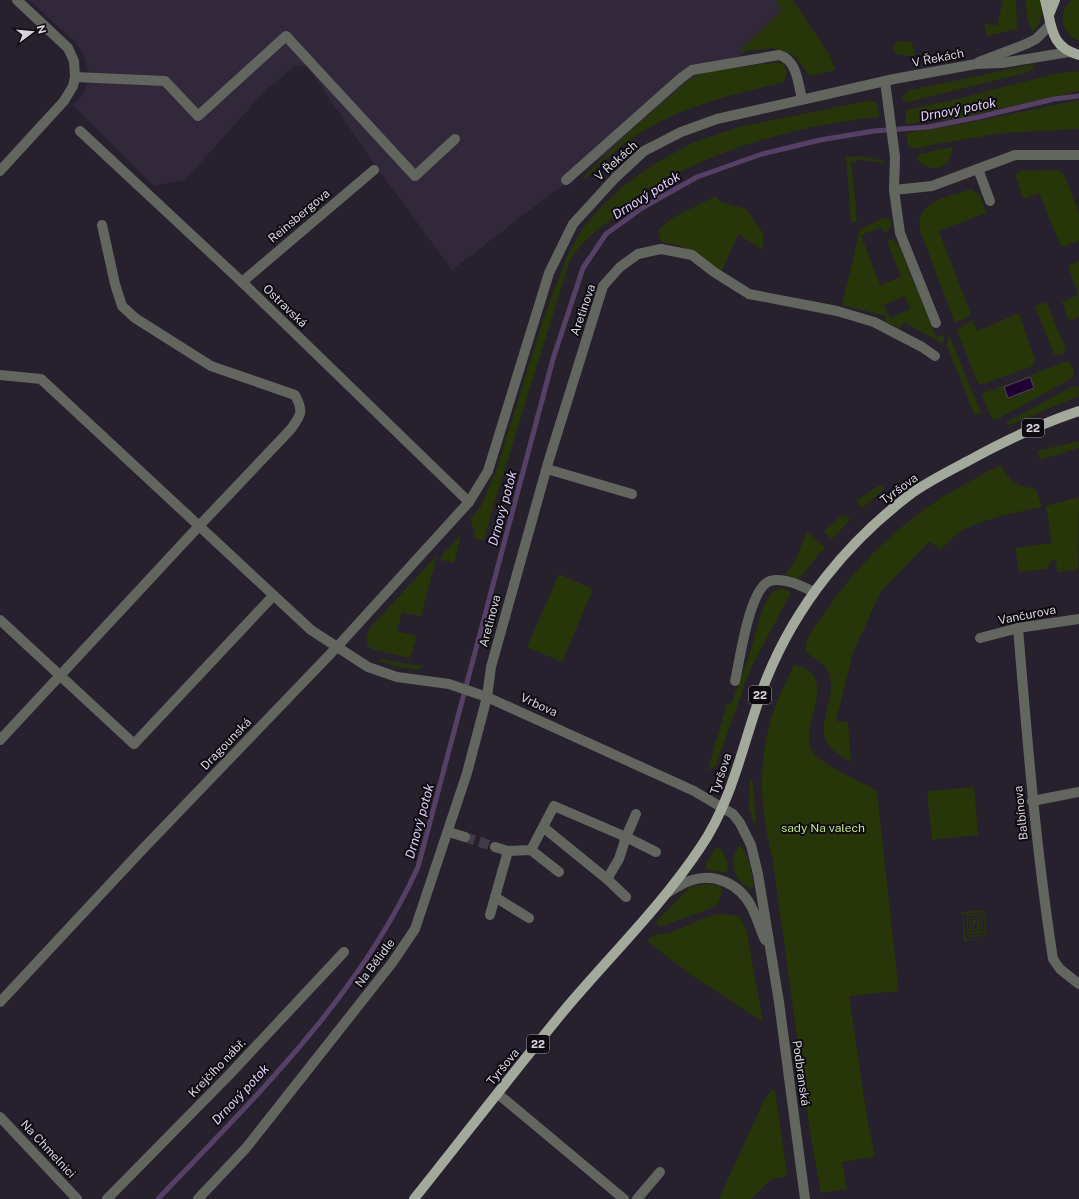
<svg xmlns="http://www.w3.org/2000/svg" width="1079" height="1199" viewBox="0 0 1079 1199" font-family="'Public Sans',sans-serif">
  <style>
    .built { fill: #31283a }
    .green { fill: #273608; fill-rule: evenodd }
    .water { fill: #1f0133; stroke: #564066 }
    .lines { fill: none; stroke-linecap: round; stroke-linejoin: round }
    .stream { stroke: #564066; stroke-width: 5 }
    .minor-tunnel { stroke: #413b47; stroke-width: 10; stroke-dasharray: 10 5; stroke-linecap: butt }
    .minor { stroke: #63665f; stroke-width: 10 }
    .major { stroke: #a3a99b; stroke-width: 10 }
    .labels { text-anchor: middle; stroke-width: 4; stroke-linejoin: round; paint-order: stroke }
    .shield { fill: #0e0b11; stroke: #9b979f; stroke-width: 1 }
    .shield-label { font-size: 11px; font-weight: bold; fill: #d7d3dc }
    .street-label { font-size: 12px; fill: #d7d3dc; stroke: #0e0b11 }
    .park-label { font-size: 12px; fill: #bce575; stroke: #0e0b11 }
    .water-label { font-size: 13px; font-style: italic; fill: #e1cdf6; stroke: #0e0b11 }
  </style>
  <rect width="100%" height="100%" fill="#27202d"/>
  <!-- built -->
  <polygon class="built" points="29,0 780,0 789,20 534,207 452,270 379,171 307,66 295,66 265,91 185,180 154,186 73,105 83,94 88,82 89,73 83,54 75,42"/>
  <!-- green -->
  <g class="green">
    <polygon points="776,0 793,0 829,54 835,68 835,70 813,76 809,75 794,55 772,48 738,52 781,11"/>
    <polygon points="1003,0 1016,0 1017,29 987,36 984,23 997,26"/>
    <path d="M1026 0H1040C1044 12 1042 24 1032 32L1027 19Z"/>
    <path d="M1072 0H1079V41C1062 35 1056 11 1072 0Z"/>
    <polygon points="898,41 912,42 915,56 898,55 892,49"/>
    <path d="M778 62 782 63 787 71 784 82C731 95 676 107 631 139 614 151 600 165 585 179L583 177 630 131 691 78 704 72Z"/>
    <polygon points="1033,64 1033,68 1029,72 908,102 901,99 909,90 915,89"/>
    <polygon points="1075,71 1079,72 1079,91 955,119 906,124 906,110 961,98 1058,73"/>
    <path d="M871 100 877 104 880 117C804 124 716 148 651 188 637 196 625 208 613 218 596 231 578 244 569 263L493 507 484 541 473 538 475 533 470 519 480 508 496 471 543 320 567 256 581 231 596 212 621 188 652 165 692 143 738 127Z"/>
    <polygon points="1079,100 1079,129 1002,133 931,145 917,149 909,148 906,133 967,123"/>
    <path d="M953 147 949 161C939 172 927 169 917 160L919 154Z"/>
    <polygon points="858,156 885,161 886,163 861,160 851,162 857,218 856,222 851,222 846,157"/>
    <polygon points="1057,170 1064,174 1079,213 1079,241 1061,247 1039,193 1023,199 1015,174 1021,171"/>
    <path d="M972 189 980 196 986 213 939 231 971 315 955 323 920 230C914 200 950 197 972 189Z"/>
    <polygon points="716,196 719,201 746,209 763,233 763,250 738,234 722,271 681,246 661,242 658,230 674,217"/>
    <path d="M884 218 890 220 892 224 885 234 882 227 861 235 880 285 901 277 887 241 893 239 898 244 936 337 945 334 943 344 904 322 899 328 885 321V316L842 305 860 229ZM905 296 910 309 890 318 884 305Z"/>
    <polygon points="1079,261 1079,317 1072,320 1068,318 1062,302 1078,295 1068,266"/>
    <polygon points="1046,302 1065,347 1065,351 1061,355 1054,354 1035,306"/>
    <polygon points="1019,313 1035,360 1033,366 983,384 978,384 957,330 972,320 977,331"/>
    <polygon points="949,335 981,413 975,416 947,346"/>
    <path d="M1067 361C1073 364 1075 370 1074 377L996 420 992 419 982 396 984 393Z"/>
    <polygon points="1073,386 1079,387 1079,396 1007,426 1007,422"/>
    <polygon points="1079,441 1079,448 1040,460 1037,451"/>
    <path d="M1001 465C1010 482 1017 486 1036 489L1042 507C1017 512 981 519 959 532 953 537 947 544 941 549L929 542 881 591 853 653 836 721 848 722 851 762C844 757 834 753 829 746 814 726 838 696 829 673 825 664 814 658 806 652 804 637 817 624 825 612 873 543 926 501 1001 465Z"/>
    <polygon points="880,485 883,486 884,489 862,508 856,501"/>
    <polygon points="1079,497 1078,570 1057,572 1056,560 1051,560 1051,564 1047,565 1047,569 1019,572 1015,548 1052,543 1046,506"/>
    <polygon points="842,515 851,519 832,539 824,531"/>
    <polygon points="807,532 825,547 798,580 785,574 795,561"/>
    <polygon points="461,535 454,563 441,560 441,556"/>
    <path d="M437 555 421 617 402 612 397 631 417 636 410 658 371 649C365 643 366 637 369 629Z"/>
    <polygon points="559,574 593,589 562,662 527,647"/>
    <polygon points="781,588 791,592 750,670 716,765 707,772 727,703 731,704 748,659 763,607 772,592"/>
    <polygon points="379,659 424,666 419,670 404,668 378,661"/>
    <path d="M794 665C798 666 805 667 808 670 833 688 799 727 812 751 819 763 863 783 877 791L898 984V991L849 996 867 1117 875 1157 842 1162 847 1189 821 1193 810 1132 773 862C760 808 756 760 775 707 780 692 788 679 794 665Z"/>
    <polygon points="750,779 753,782 756,821 755,827 749,809"/>
    <polygon points="974,787 978,835 932,840 927,791"/>
    <path d="M740 845C749 854 751 873 754 885L751 889C733 882 728 858 740 845Z"/>
    <path d="M717 847C725 851 731 866 726 873L706 869V863Z"/>
    <polygon points="706,884 720,886 722,888 719,902 714,907 660,927 655,923 690,887"/>
    <polygon points="984,910 987,935 968,937 966,915 981,913 983,933 970,934 969,918 978,917 980,930 973,931 972,920 976,920 977,927 974,921 974,929 978,929 977,918 970,919 972,932 982,931 980,915 967,916 969,936 985,934 983,912 963,914 966,939 988,938 964,941 962,912"/>
    <path d="M722 914 739 916 746 928 763 1022 691 975 647 941C656 931 661 936 672 932 690 925 702 917 722 914Z"/>
    <polygon points="772,1090 775,1091 787,1173 784,1177 770,1180 751,1199 719,1199 764,1100"/>
  </g>
  <!-- water -->
  <polygon class="water" points="1030,377 1034,388 1008,398 1004,387"/>
  <g class="lines">
    <!-- stream -->
    <path class="stream" d="M158 1199C255 1097 359 997 418 867L553 359 583 268 606 234 642 208 697 177 762 154 820 140 874 131 928 127 979 117 1054 99 1079 96"/>
    <!-- minor-tunnel -->
    <polyline class="minor-tunnel" points="465,837 495,847"/>
    <!-- minor -->
    <g class="minor">
      <polyline points="979,62 1026,44 1036,39 1050,25"/>
      <polyline points="75,77 165,81 198,116 286,36 415,176 455,139"/>
      <polyline points="885,81 895,157 894,190 900,233 936,323"/>
      <polyline points="80,131 242,282 469,502"/>
      <polyline points="978,169 990,201"/>
      <polyline points="0,171 64,101 73,86 75,77 74,61 68,48 17,0"/>
      <path d="M566 180 681 78 692 70 779 55C797 60 798 83 802 99"/>
      <polyline points="894,190 932,186 1015,155 1079,155"/>
      <polyline points="242,282 374,170"/>
      <polyline points="0,375 41,379 311,630 368,667 397,677 449,684 487,697 694,791 733,814 740,823 751,845 758,874 779,1002 805,1199"/>
      <polyline points="547,469 632,494"/>
      <polyline points="0,620 134,744 273,596"/>
      <path d="M1018 628C1027 738 1036 849 1053 959L1060 969 1079 984"/>
      <polyline points="980,638 1018,628 1079,619"/>
      <path d="M735 681C740 660 749 588 770 581 784 577 802 586 814 592"/>
      <path d="M0 740 199 526 291 429C301 415 304 412 295 395L211 366 135 318 122 306 115 284 102 225"/>
      <polyline points="1032,801 1079,792"/>
      <polyline points="636,814 626,837 656,852"/>
      <polyline points="449,832 465,837"/>
      <polyline points="495,847 508,851 531,850 554,806 626,837 619,859 607,879 543,827"/>
      <polyline points="531,850 559,872"/>
      <polyline points="607,879 626,897"/>
      <path d="M667 893C674 889 681 884 689 881 713 872 739 883 751 906 757 917 760 929 765 940"/>
      <polyline points="495,897 529,918"/>
      <polyline points="490,915 508,851"/>
      <polyline points="0,1002 140,852 336,648 469,502 488,471 549,273 573,224 615,178 644,151 681,132 717,119 894,79 976,64 1002,63 1069,52"/>
      <polyline points="498,1094 624,1199"/>
      <polyline points="0,1117 77,1199"/>
      <polyline points="107,1199 228,1076 344,952"/>
      <polyline points="198,1199 246,1148 392,963 415,929 467,773 487,697 491,667 548,463 603,286 620,267 638,254 661,249 692,255 714,272 749,294 837,311 874,322 922,347 935,356"/>
      <polyline points="637,1199 660,1172"/>
    </g>
    <!-- major -->
    <g class="major">
      <path d="M1045 0C1052 24 1049 47 1079 55"/>
      <polyline points="1049,15 1055,0"/>
      <path d="M414 1199C465 1135 515 1070 567 1007 612 954 662 905 700 848 735 797 744 736 766 680 796 605 848 541 912 493 929 481 949 471 968 461 1004 441 1040 424 1079 411"/>
    </g>
  </g>
  <g class="labels">
    <!-- shield labels -->
    <g class="shield">
      <rect x="1022" y="419" width="22" height="18" rx="3"/>
      <rect x="749" y="686" width="22" height="18" rx="3"/>
      <rect x="527" y="1035" width="22" height="18" rx="3"/>
    </g>
    <g class="shield-label">
      <text x="1033" y="432">22</text>
      <text x="760" y="699">22</text>
      <text x="538" y="1048">22</text>
    </g>
    <!-- street labels -->
    <g class="street-label">
      <text transform="translate(938 58) rotate(-11)" y="4">V Řekách</text>
      <text transform="translate(616 161) rotate(-42)" y="4">V Řekách</text>
      <text transform="translate(299 216) rotate(-40)" y="4">Reinsbergova</text>
      <text transform="translate(285 306) rotate(44)" y="4">Ostravská</text>
      <text transform="translate(583 310) rotate(-71)" y="4">Aretinova</text>
      <text transform="translate(899 489) rotate(-36)" y="4">Tyršova</text>
      <text transform="translate(1027 615) rotate(-11)" y="4">Vančurova</text>
      <text transform="translate(490 621) rotate(-75)" y="4">Aretinova</text>
      <text transform="translate(539 705) rotate(25)" y="4">Vrbova</text>
      <text transform="translate(226 744) rotate(-46)" y="4">Dragounská</text>
      <text transform="translate(721 774) rotate(-71)" y="4">Tyršova</text>
      <text transform="translate(1021 813) rotate(-96)" y="4">Balbínova</text>
      <text transform="translate(375 963) rotate(-53)" y="4">Na Bělidle</text>
      <text transform="translate(503 1067) rotate(-51)" y="4">Tyršova</text>
      <text transform="translate(217 1068) rotate(-46)" y="4">Krejčího nábř.</text>
      <text transform="translate(801 1073) rotate(82)" y="4">Podbranská</text>
      <text transform="translate(48 1149) rotate(47)" y="4">Na Chmelnici</text>
    </g>
    <!-- park labels -->
    <g class="park-label">
      <text x="823" y="832">sady Na valech</text>
    </g>
    <!-- water labels -->
    <g class="water-label">
      <text transform="translate(958 109) rotate(-11)" y="5">Drnový potok</text>
      <text transform="translate(646 195) rotate(-32)" y="5">Drnový potok</text>
      <text transform="translate(502 508) rotate(-75)" y="5">Drnový potok</text>
      <text transform="translate(419 821) rotate(-75)" y="5">Drnový potok</text>
      <text transform="translate(240 1094) rotate(-47)" y="5">Drnový potok</text>
    </g>
  </g>
  <!-- north arrow -->
  <g transform="translate(32 32) rotate(74)" stroke="#0e0b11" stroke-width="3" paint-order="stroke">
  <path d="M0-3L7 15L0 10L-7 15Z" fill="#d7d3dc"/>
  <text y="-6" font-size="11" font-weight="bold" text-anchor="middle" fill="#d7d3dc">N</text>
  </g>
</svg>
